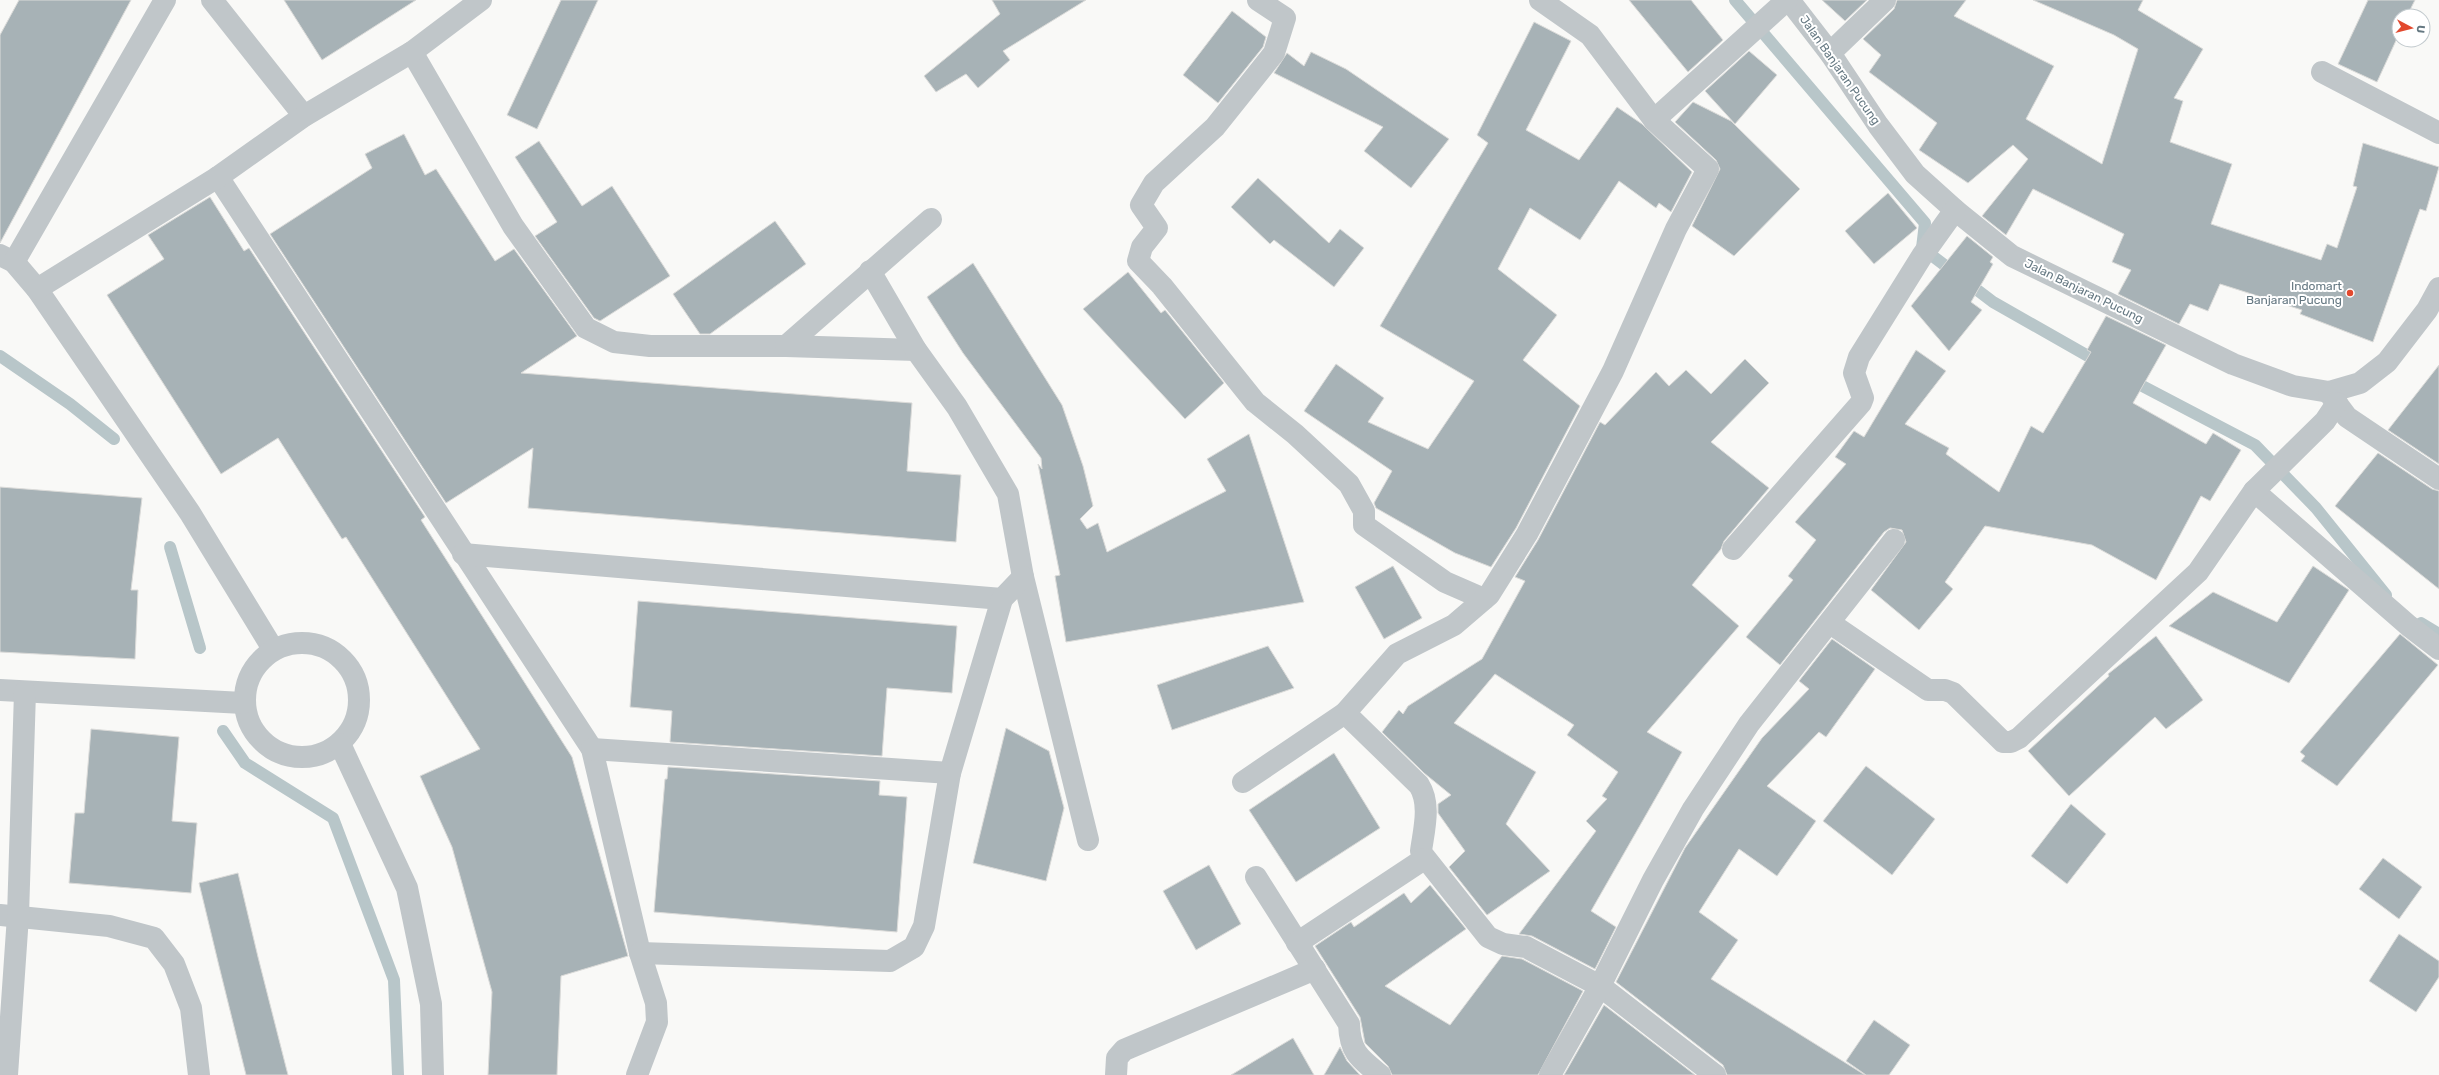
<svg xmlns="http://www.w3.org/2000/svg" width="2439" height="1075" viewBox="0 0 2439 1075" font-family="Rubik,sans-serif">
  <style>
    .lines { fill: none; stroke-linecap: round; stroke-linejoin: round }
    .stream { stroke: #b8c6c9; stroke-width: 12 }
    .building { fill: #a7b2b6; stroke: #dbdbd9 }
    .minor { stroke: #c0c6c9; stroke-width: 22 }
    .poi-dot { fill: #e2492e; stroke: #fff; stroke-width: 1.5 }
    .labels { text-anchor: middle; stroke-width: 4; stroke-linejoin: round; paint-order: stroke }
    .street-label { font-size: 12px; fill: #657882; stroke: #fff }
    .poi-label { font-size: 12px; fill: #657882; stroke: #fff; text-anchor: end }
  </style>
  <rect width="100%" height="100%" fill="#f9f9f7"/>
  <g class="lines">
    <!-- stream -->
    <g class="stream">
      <polyline points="1735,0 1925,223 1922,248 1993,302 2102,364"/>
      <polyline points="0,356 70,404 114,439"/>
      <polyline points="2129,379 2255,445 2316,508 2386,595"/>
      <polyline points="170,547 200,648"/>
      <polyline points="2421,623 2439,634"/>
      <polyline points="223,731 245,763 333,818 394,980 398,1075"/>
    </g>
  </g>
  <!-- building -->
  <g class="building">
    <polygon points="19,0 131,0 0,243 0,35"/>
    <polygon points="284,0 416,0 322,60"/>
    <polygon points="561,0 598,0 537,129 507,115"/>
    <polygon points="992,0 1086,0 1003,51 1010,60 978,88 966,74 936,92 924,76 1000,14"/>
    <polygon points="1629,0 1691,0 1723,40 1688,72"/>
    <polygon points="1822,0 1867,0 1845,21"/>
    <polygon points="1897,0 1966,0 1954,16 2054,66 2026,119 2102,164 2138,49 2114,35 2033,0 2143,0 2138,10 2203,49 2174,98 2183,101 2170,142 2232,164 2211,224 2321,260 2327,244 2337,248 2357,187 2353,186 2363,143 2439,167 2426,211 2420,209 2373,342 2300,314 2302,310 2220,284 2208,311 2190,304 2179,324 2118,294 2131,270 2112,262 2124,234 2033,189 2006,235 1982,216 2028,159 2013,145 1968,183 1919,150 1937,123 1869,72 1881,55 1863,39 1894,9"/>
    <polygon points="2368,0 2415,0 2407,16 2399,16 2399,34 2377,82 2338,64"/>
    <polygon points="1232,11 1266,37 1263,47 1218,103 1183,75"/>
    <polygon points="1534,22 1571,41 1526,130 1579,160 1617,107 1642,124 1692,172 1671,212 1659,203 1656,208 1619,181 1580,240 1530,208 1498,269 1557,315 1523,360 1580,406 1516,528 1491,567 1455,553 1376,508 1374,503 1392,471 1304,411 1336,364 1384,398 1368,422 1428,449 1474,381 1380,326 1488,143 1477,135"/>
    <polygon points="1749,51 1777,75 1735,124 1705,91"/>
    <polygon points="1311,52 1346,69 1449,139 1411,188 1364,151 1383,127 1274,73 1287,53 1304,66"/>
    <polygon points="1693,102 1731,121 1800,189 1734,256 1692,226 1720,169 1716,160 1675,122"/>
    <polygon points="404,134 425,175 436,169 495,261 514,249 577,336 521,373 912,403 907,471 961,475 956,542 528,508 533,448 446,503 270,234 372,168 365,154"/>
    <polygon points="539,141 582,206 612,186 670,276 600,321 594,318 535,236 557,222 515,157"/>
    <polygon points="1258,178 1329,243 1340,229 1364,248 1334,287 1274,240 1270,244 1231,207"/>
    <polygon points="1888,193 1917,228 1874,264 1845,231"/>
    <polygon points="210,197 244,251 249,248 425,517 421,520 572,757 628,956 561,976 557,1075 488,1075 492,992 452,847 420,776 480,749 346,537 342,539 278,438 221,474 107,295 164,259 148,235"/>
    <polygon points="775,221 806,264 710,334 700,334 673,294"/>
    <polygon points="1967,236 1993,257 1990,262 1993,264 1971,302 1982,310 1949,351 1911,306"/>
    <polygon points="973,263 1062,405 1083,466 1093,506 1080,519 1087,529 1098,523 1107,552 1226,491 1207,459 1249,434 1304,602 1066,642 1055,576 1060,575 1038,464 1042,469 1041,458 963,353 927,297"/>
    <polygon points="1128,272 1161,313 1165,310 1224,383 1185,419 1083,309"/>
    <polygon points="2106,316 2166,345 2133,403 2206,444 2213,433 2241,450 2210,501 2201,496 2156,580 2092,545 1985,526 1945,582 1953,589 1919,630 1871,590 1906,542 1902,530 1890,528 1884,532 1780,665 1746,637 1793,580 1788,576 1816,540 1795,522 1846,464 1835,457 1854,431 1864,437 1916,350 1946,371 1905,424 1949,448 1946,454 1999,492 2031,426 2043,433 2091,352 2087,350"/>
    <polygon points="1745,359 1769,383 1711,442 1769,488 1724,541 1721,549 1692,585 1739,626 1647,732 1682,752 1591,911 1616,927 1595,969 1532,936 1519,934 1596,831 1586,821 1607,799 1602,796 1618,772 1567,735 1574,725 1495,674 1454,723 1536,772 1506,824 1550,871 1487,915 1449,867 1465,851 1438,813 1438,804 1451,795 1424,773 1382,732 1399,710 1403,714 1408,706 1482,659 1525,581 1515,577 1538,540 1600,422 1605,425 1656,372 1669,386 1686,370 1711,394"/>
    <polygon points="2439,365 2439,464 2388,430"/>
    <polygon points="2378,453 2432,489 2439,491 2439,589 2335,506"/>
    <polygon points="0,487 142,498 131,590 138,590 135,659 0,652"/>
    <polygon points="1393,566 1422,618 1384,639 1355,587"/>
    <polygon points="2313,566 2349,590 2289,683 2169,626 2213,592 2277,622"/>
    <polygon points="638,601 957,626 952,693 887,688 882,756 670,742 672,711 630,707"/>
    <polygon points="2400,634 2438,665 2337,786 2301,761 2305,756 2300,752"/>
    <polygon points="2156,636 2203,700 2166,729 2155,717 2069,796 2028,751 2109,676 2108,674"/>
    <polygon points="1832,639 1875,669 1826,737 1819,732 1767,786 1816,821 1777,876 1739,849 1699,912 1738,940 1711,979 1865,1075 1727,1075 1723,1065 1616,982 1685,848 1762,738 1809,689 1799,681"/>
    <polygon points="1268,646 1294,688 1172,730 1157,685"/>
    <polygon points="1006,728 1049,751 1064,808 1046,881 973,863"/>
    <polygon points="91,729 179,737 172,821 197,823 191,893 69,883 75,813 84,813"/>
    <polygon points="1334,753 1380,828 1296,882 1249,810"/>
    <polygon points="1866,766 1935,819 1892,875 1823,821"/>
    <polygon points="668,767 880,781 879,795 907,797 897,932 654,912 665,779 667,779"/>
    <polygon points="2071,804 2106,834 2067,884 2031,856"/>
    <polygon points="2383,858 2422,887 2399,919 2359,889"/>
    <polygon points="1209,865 1241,924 1196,950 1163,891"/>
    <polygon points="238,873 258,957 288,1075 246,1075 219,966 199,883"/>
    <polygon points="1430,885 1466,929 1385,986 1450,1025 1502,956 1522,959 1583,991 1538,1075 1392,1075 1388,1066 1365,1043 1360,1017 1315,946 1351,922 1354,927 1404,893 1411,903"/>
    <polygon points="2399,934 2439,961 2439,977 2416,1012 2369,981"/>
    <polygon points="1604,1005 1695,1075 1564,1075"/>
    <polygon points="1874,1020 1910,1045 1889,1075 1866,1075 1846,1061"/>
    <polygon points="1293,1038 1314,1075 1231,1075"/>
    <polygon points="1340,1047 1347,1061 1360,1075 1324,1075"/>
  </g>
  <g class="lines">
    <!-- minor -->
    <g class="minor">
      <polyline points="212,0 304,116"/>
      <polyline points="1258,0 1285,18 1274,53 1215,127 1154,183 1141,205 1157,228 1142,247 1138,261 1162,286 1255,402 1295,434 1349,484 1364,511 1364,525 1445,582 1484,599"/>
      <polyline points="1789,0 1830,53 1878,125 1915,174 1955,210 2012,256 2233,364 2293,386 2329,392 2360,383 2387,362 2427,310 2439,288"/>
      <polyline points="412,52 513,226 586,328 614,342 650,346 786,346 916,350"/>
      <polyline points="1830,53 1885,0"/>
      <polyline points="2322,72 2439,133"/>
      <polyline points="1654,120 1787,0"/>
      <polyline points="218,177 592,749 640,953 656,1003 657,1022 637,1075"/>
      <polyline points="0,255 14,262 37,289 190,513 273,649"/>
      <polyline points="14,262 165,0"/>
      <polyline points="870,271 916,350 957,407 1008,494 1023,577 1088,840"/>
      <polyline points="37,289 218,177 304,116 412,52 481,0"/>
      <polyline points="786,346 931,219"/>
      <polyline points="2329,393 2347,417 2439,479"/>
      <polyline points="2254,491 2409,626 2439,649"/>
      <polyline points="1733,549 1861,403 1863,398 1854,373 1859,357 1922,256 1955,210"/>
      <polyline points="463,554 1002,599"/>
      <polyline points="1830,623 1928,690 1945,690 1953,693 2003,742 2011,742 2019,738 2198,572 2254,491 2325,421 2337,403"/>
      <circle cx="302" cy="700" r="57"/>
      <polyline points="0,690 243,703"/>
      <path d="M1345 713 1419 785C1431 804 1424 829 1421 851L1423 855 1488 937 1503 944 1526 947 1600 986 1715 1075"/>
      <polyline points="340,744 407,888 431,1004 433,1075"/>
      <polyline points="592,749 950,773"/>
      <polyline points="1243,782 1345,713 1397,654 1454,625 1489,595 1527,534 1613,371 1676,229 1708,169 1654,120 1590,35 1540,0"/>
      <path d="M1256 877 1349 1024C1350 1052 1359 1058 1380 1075"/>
      <polyline points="0,915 109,926 154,938 174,964 191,1008 199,1075"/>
      <polyline points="1297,943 1424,859"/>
      <polyline points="640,953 890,961 914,947 924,926 950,773 1002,599 1023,577"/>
      <polyline points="7,1075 18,916 25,692"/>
      <polyline points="1116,1075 1117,1058 1124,1050 1315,969"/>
      <polyline points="1550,1075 1600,986 1653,880 1693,809 1749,724 1894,540"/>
    </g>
  </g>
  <!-- markers -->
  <circle class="poi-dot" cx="2350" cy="293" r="4"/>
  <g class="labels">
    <!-- street labels -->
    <g class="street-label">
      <text transform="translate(1840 70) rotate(55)" y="4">Jalan Banjaran Pucung</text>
      <text transform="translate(2084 291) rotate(26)" y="4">Jalan Banjaran Pucung</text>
    </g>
    <!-- poi labels -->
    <g class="poi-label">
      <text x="2342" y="290">Indomart<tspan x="2342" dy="14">Banjaran Pucung</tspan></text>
    </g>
  </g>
  <!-- north arrow -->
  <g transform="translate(2411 28) rotate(97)"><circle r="19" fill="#ffffff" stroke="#c1c9cd"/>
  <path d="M0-3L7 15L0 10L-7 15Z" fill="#e2492e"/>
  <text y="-6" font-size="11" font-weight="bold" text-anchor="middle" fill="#657882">U</text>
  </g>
</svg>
